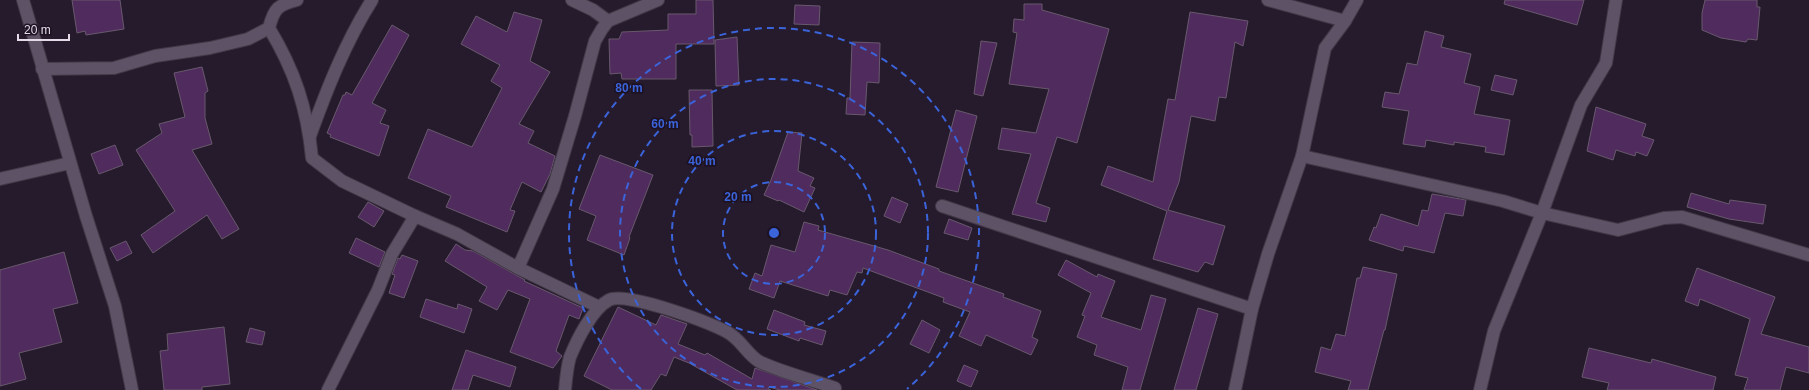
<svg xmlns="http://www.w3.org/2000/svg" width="1809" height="390" viewBox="0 0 1809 390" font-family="Helvetica,sans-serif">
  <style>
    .building { fill: #502b5d; stroke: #68596d }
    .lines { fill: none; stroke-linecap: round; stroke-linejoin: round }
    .minor-casing { stroke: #423847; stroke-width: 14 }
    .minor { stroke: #5e5266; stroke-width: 12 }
    .ring { fill: none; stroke: #3b63da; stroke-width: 2; stroke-dasharray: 7 5 }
    .centre { fill: #3b63da; stroke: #1d1223; stroke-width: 2 }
    .ring-label { font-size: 12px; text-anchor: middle; font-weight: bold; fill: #3b63da; stroke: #1d1223; stroke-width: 3.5; stroke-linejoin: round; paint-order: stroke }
  </style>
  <rect width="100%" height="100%" fill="#261b2c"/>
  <!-- building -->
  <g class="building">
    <polygon points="72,0 120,0 124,29 86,35 85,31 77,33"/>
    <polygon points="696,0 713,0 714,44 676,44 676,79 622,79 621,73 610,74 609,39 619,39 622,32 668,30 668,14 696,14"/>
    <polygon points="1505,0 1584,0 1577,25 1504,4"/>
    <polygon points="1705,0 1757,0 1757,7 1760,7 1757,40 1748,39 1746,42 1721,38 1702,30 1702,13"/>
    <polygon points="1024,4 1042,4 1042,10 1109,29 1077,143 1057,137 1036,203 1050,208 1046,222 1012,214 1031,154 998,149 1002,128 1036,133 1049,89 1009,84 1017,33 1013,32 1014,19 1024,20"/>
    <polygon points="795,5 820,6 819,25 794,24"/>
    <polygon points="514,12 542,20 530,61 550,72 519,124 534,131 528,143 555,156 550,174 541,192 522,182 510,210 515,211 507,232 446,207 451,196 408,178 428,129 472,147 502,88 491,81 500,65 461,44 476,16 507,32"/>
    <polygon points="1190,12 1248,21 1243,46 1235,42 1226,98 1219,97 1215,121 1191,116 1179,182 1168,210 1225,226 1213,265 1205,262 1198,272 1153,259 1167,211 1101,185 1108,166 1153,182 1168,99 1175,100"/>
    <polygon points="392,25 409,35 372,103 386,110 380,123 389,126 379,156 330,137 331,135 327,133 343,95 345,95 346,92 352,95"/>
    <polygon points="1425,31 1444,36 1441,47 1471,54 1464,83 1480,87 1474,114 1510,120 1504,155 1485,152 1486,147 1454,142 1454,145 1426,140 1425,147 1403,144 1409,111 1382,107 1385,92 1399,94 1407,63 1417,65"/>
    <polygon points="737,37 739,85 716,86 715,40"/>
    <polygon points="981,41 997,43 983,96 974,94"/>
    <polygon points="852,42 880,43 879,83 867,82 865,115 846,114 847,98 850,98"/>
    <polygon points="202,67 208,91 205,93 205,118 212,144 192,150 239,229 222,239 207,215 153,253 141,235 175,211 136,150 162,133 159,124 185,117 174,73"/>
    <polygon points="1495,75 1517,80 1513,95 1491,90"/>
    <polygon points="689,90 712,90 713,146 692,147 692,135 690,135"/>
    <polygon points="1596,107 1646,124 1642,136 1654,140 1647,156 1636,152 1635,156 1616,150 1613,160 1587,151"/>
    <polygon points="956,110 977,116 958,192 936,187"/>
    <polygon points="788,132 802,133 798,171 814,178 810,186 815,188 804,212 779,200 778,201 764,195 771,180"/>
    <polygon points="115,145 123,165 99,174 91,154"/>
    <polygon points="600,155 653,175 629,237 630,238 624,255 587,240 596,216 579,209"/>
    <polygon points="1691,193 1729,204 1730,200 1766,205 1763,224 1729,219 1687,207"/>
    <polygon points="1432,194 1466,200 1463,216 1445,213 1434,253 1404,246 1403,251 1369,240 1374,227 1376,228 1381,214 1418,226 1422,210 1428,211"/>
    <polygon points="892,197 908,204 900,223 884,216"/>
    <polygon points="368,202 384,211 374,227 358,217"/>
    <polygon points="949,219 972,228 968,240 944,233"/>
    <polygon points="804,222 819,226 818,230 888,250 939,269 939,271 1004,294 1003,297 1041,311 1032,337 1038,340 1031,355 986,335 981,346 959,336 970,312 943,302 944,298 863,268 862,273 857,272 847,295 830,290 828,296 780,281 774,298 749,289 755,273 762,276 771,245 795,252"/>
    <polygon points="356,238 385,252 379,267 349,253"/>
    <polygon points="126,241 132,253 117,261 110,248"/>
    <polygon points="456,244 465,250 473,251 525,280 524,281 583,308 579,319 569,315 556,351 562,356 553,368 510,352 530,299 508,290 497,310 479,301 487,287 445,261"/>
    <polygon points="64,252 78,303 53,309 62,342 19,353 26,379 0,386 0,270"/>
    <polygon points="402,255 418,261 404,298 389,293 395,275 392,274 398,258 400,259"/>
    <polygon points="1066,260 1097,277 1098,274 1115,281 1101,317 1141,330 1151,295 1166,299 1140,390 1122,390 1128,367 1094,355 1097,345 1077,337 1085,316 1082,315 1091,293 1058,275"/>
    <polygon points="1363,267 1397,274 1385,330 1384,330 1368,390 1348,390 1351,381 1315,372 1321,347 1331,350 1336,334 1345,336 1357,278 1360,278"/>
    <polygon points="1697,268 1775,297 1761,334 1809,347 1809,373 1786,367 1780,390 1744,390 1748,378 1735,375 1750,319 1700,299 1698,306 1685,301"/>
    <polygon points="426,299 457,309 458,304 472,309 464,333 420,317"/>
    <polygon points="618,307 656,325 661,315 687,324 678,344 705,355 707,353 752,379 755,368 817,390 780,390 769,387 768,389 771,390 737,390 689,363 674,357 666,376 661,374 651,390 612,390 584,376"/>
    <polygon points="1198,308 1218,314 1196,390 1174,390"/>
    <polygon points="774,310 805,322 804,325 826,331 822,345 800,338 799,341 767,329"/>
    <polygon points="922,320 940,330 929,353 910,344"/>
    <polygon points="224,327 230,384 202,387 202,390 164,390 160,351 168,350 167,334"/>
    <polygon points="250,328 265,332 262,345 246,342"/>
    <polygon points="1589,348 1651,363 1652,359 1716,377 1713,390 1607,390 1609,383 1582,377"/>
    <polygon points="466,350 516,367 510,387 473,375 468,390 452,390"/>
    <polygon points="964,365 978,371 971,387 957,381"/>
  </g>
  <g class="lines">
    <defs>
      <g id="minor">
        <polyline points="23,0 86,216 115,306 132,390"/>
        <path d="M297 0C278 5 274 8 269 28 295 71 307 108 312 158L342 181 415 216"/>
        <polyline points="572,0 593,10 608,21"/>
        <polyline points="1268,0 1345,21"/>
        <polyline points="42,69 114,68 155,56 210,48 248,39 269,28"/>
        <path d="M310 136C327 89 345 43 372 0"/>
        <polyline points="1302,156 1503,201 1542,213 1618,230 1664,218 1682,217 1809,255"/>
        <polyline points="0,179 70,163"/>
        <polyline points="942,206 1252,309"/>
        <polyline points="518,268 553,189 575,116 595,41 602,29 608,21 658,0"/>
        <polyline points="328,390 378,290 392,254 415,216 457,234 518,268 599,307"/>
        <path d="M565 390C566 379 567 367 570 357 577 340 592 309 609 300 626 291 708 322 727 332 741 339 747 355 760 362 781 372 813 380 835 388"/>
        <polyline points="1235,390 1252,309 1268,254 1302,156 1325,48 1345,21 1357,0"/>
        <polyline points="1480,390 1494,331 1542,213 1581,105 1606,63 1616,0"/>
      </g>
    </defs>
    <!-- minor casing -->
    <use href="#minor" class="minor-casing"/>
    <!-- minor -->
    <use href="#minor" class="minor"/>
  </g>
  <!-- distance rings -->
  <g class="ring">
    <circle cx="774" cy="233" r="51"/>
    <circle cx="774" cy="233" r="102"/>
    <circle cx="774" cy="233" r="154"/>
    <path d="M641 389A205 205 0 1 1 907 389"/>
  </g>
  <circle cx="774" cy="233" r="6" class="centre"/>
  <g class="ring-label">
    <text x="629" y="92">80 m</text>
    <text x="665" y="128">60 m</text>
    <text x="702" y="165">40 m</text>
    <text x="738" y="201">20 m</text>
  </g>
  <!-- scale -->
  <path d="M18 34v6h51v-6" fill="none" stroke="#e3dbe7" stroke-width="2"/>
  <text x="24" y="34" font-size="12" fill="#e3dbe7" stroke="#1d1223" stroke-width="3" paint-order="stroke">20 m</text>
</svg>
